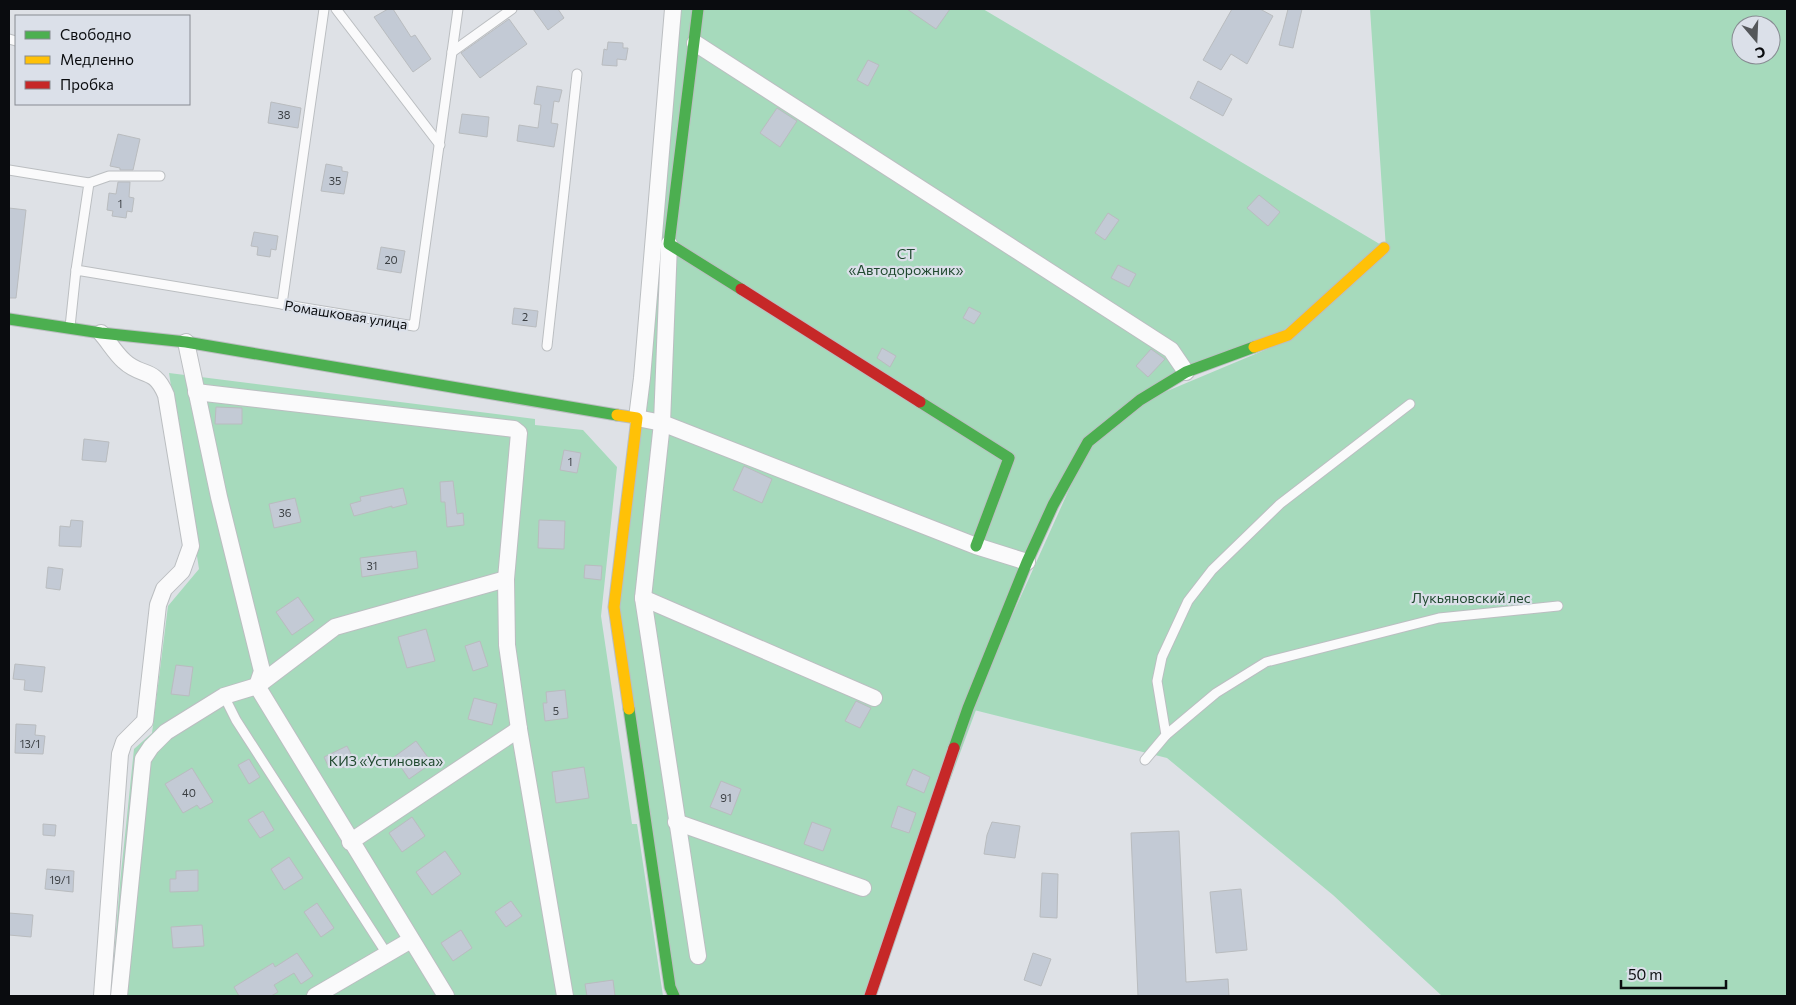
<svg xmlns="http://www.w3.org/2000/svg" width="1796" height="1005" viewBox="0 0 1796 1005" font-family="Commissioner,sans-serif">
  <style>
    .green { fill: #a6dabc; fill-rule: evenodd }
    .building { fill: #c3cad5; stroke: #b9bcbf }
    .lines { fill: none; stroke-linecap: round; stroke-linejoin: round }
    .lane-casing { stroke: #bbbec1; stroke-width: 11 }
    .street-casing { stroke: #bbbec1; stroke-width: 18 }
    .fast-casing { stroke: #bbbec1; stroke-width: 13 }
    .slow-casing { stroke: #bbbec1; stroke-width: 13 }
    .jam-casing { stroke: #bbbec1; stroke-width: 13 }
    .lane { stroke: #fafafb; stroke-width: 9 }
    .street { stroke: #fafafb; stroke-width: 16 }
    .fast { stroke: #4caf50; stroke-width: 11 }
    .slow { stroke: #ffc107; stroke-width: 11 }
    .jam { stroke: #c62828; stroke-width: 11 }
    .labels { text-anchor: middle; stroke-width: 4.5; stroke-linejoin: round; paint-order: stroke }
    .number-label { font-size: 11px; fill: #3a3e42 }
    .park-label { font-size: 14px; fill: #214930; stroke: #dbe0e9 }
    .street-label { font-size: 14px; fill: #0a0c0f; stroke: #dbe0e9 }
  </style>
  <rect width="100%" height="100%" fill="#dee1e6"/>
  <!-- green -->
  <g class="green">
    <polygon points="673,9 983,9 1383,246 1284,330 1138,398 1052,505 870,996 674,996 614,607"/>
    <path d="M1370 9H1787V996H1442L1333 895 1167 758 970 709 1090 443 1141 402 1291 339 1386 249ZM1741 25H1771V55H1741Z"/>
    <polygon points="169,373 535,419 535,425 583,430 617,467 601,616 632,824 637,824 663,996 111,996 120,883 134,749 152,733 168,606 199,569"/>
  </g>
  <!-- building -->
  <g class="building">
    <polygon points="388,9 393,9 411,37 415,35 431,59 413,72 374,17"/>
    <polygon points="533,9 558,9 564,18 548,30"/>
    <polygon points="907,9 950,9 936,29"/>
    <polygon points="1232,9 1260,9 1273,16 1247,64 1231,54 1221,70 1203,60"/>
    <polygon points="1288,9 1302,9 1293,48 1279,45"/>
    <polygon points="509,19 527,44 480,78 461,53"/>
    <polygon points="608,42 623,43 623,48 628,48 626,60 617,59 617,66 602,65 604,49 607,50"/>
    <polygon points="868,60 879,65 868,86 857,80"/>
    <polygon points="1198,81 1232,99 1223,116 1190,98"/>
    <polygon points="537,86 562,90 559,102 554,101 551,123 558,124 554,147 517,141 519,125 538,128 541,105 534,104"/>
    <polygon points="271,102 301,108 298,128 268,123"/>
    <polygon points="777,108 797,121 780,147 760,133"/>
    <polygon points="462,114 489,117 487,137 459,133"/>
    <polygon points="118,134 140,139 133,170 120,170 120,168 110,166"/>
    <polygon points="326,164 342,167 342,171 348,172 344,194 321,191"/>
    <polygon points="118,182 130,182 129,197 134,198 132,212 127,211 126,218 112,216 113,211 107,210 109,193 116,194"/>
    <polygon points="1259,195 1280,212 1268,226 1247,208"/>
    <polygon points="9,208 26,210 16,298 9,298"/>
    <polygon points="1108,213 1119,220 1105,240 1095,233"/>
    <polygon points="254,232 278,236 276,250 271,249 270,257 257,255 258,247 251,246"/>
    <polygon points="381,247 405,251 401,273 377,269"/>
    <polygon points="1118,265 1136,274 1129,287 1111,278"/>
    <polygon points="969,307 981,313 974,324 963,318"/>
    <polygon points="514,308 538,311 536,327 512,324"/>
    <polygon points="882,348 896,356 890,367 877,358"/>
    <polygon points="1151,349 1165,359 1148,377 1136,366"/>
    <polygon points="216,407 242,408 242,424 215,424"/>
    <polygon points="84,439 109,442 106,462 82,460"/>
    <polygon points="564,450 581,453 577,473 560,470"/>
    <polygon points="744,466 772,479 762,503 733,490"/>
    <polygon points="453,481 457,514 463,513 464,525 447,527 445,502 441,502 440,482"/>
    <polygon points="403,488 407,504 392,508 392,506 354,516 350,504 361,501 360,497"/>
    <polygon points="295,498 301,522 274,528 269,504"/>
    <polygon points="71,520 83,521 81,547 59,546 60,526 70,527"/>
    <polygon points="539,520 565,521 564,549 538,548"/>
    <polygon points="416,551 418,568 362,577 360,558"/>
    <polygon points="585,565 602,566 601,580 584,578"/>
    <polygon points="48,567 63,569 60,590 46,588"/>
    <polygon points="298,597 314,620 292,635 276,612"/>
    <polygon points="426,629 435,661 407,668 398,637"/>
    <polygon points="480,641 488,666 473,671 465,646"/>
    <polygon points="15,664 45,667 42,692 24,690 25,680 13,679"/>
    <polygon points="176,665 193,667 189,696 171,694"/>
    <polygon points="565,690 568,718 545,721 543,703 547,703 546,692"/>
    <polygon points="474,698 497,704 492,725 468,719"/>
    <polygon points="856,701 871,708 860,728 845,721"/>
    <polygon points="16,724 36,725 35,735 45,736 43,754 15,753"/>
    <polygon points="416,741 432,763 409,779 394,757"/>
    <polygon points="347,746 355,762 343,768 340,763 329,768 324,757"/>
    <polygon points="249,759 260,777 249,784 238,765"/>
    <polygon points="584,767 589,798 556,803 552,772"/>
    <polygon points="192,768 213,802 200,809 197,805 183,813 165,784"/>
    <polygon points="913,769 930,777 924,793 906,785"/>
    <polygon points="721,781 741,789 731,815 710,807"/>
    <polygon points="898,806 916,813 909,833 891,827"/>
    <polygon points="263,811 274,830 260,838 248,820"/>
    <polygon points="412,817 425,836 402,852 389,833"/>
    <polygon points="812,822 831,829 823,851 804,844"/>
    <polygon points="992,822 1020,826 1015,858 984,854 987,835"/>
    <polygon points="43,824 56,825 55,836 43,835"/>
    <polygon points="1179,831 1186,982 1228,979 1229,996 1138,996 1131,833"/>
    <polygon points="445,851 461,874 432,895 416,872"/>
    <polygon points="289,857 303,878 284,890 271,869"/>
    <polygon points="47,869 74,871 73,892 45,889"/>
    <polygon points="198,870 198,891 170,892 170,879 176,879 176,871"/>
    <polygon points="1042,873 1058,874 1057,918 1040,917"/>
    <polygon points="1241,889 1247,950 1216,953 1210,892"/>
    <polygon points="511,901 522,916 506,927 495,912"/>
    <polygon points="317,903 334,928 321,937 304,912"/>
    <polygon points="9,913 33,915 31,937 9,935"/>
    <polygon points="202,925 204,946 173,948 171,927"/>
    <polygon points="461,930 472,948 453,961 441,943"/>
    <polygon points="297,953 313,976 301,984 294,973 274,985 278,992 271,996 239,996 234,987 273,963 275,967"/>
    <polygon points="1033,953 1051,959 1041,986 1024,980"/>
    <polygon points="613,980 615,996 587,996 585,984"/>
  </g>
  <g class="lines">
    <defs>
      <g id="lane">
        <polyline points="336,9 440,145"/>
        <polyline points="9,39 16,41"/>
        <polyline points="452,52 512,9"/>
        <polyline points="9,170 89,183 76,270"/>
        <polyline points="89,183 109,176 160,176"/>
        <polyline points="282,304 324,9"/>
        <polyline points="70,327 76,270 414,326 458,9"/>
        <polyline points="547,346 577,74"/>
        <polyline points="224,696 236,720 387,954"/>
        <polyline points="1166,735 1216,693 1266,662 1439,618 1558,606"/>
        <polyline points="1145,760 1166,735 1157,681 1162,657 1188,601 1212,570 1280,504 1410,404"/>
      </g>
      <g id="street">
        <polyline points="673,9 642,378 637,418 662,423 976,546 1027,562"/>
        <polyline points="695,43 1171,350 1186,372"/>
        <polyline points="669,244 662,423 643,598 698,956"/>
        <path d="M101 333C109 342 115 353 124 361 142 378 154 366 166 395L191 546 182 571 164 589 158 605 145 721 124 742 120 754 102 996"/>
        <polyline points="186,342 219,497 262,671 257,686 446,996"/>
        <polyline points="196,392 514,429 519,433 506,579 507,645 519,729 565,996"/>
        <polyline points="643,598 874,698"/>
        <polyline points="676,822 863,888"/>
        <polyline points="350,842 519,729"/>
        <polyline points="119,996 143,759 151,747 166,732 224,696 257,686 335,627 506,579"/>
        <polyline points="315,996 411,940"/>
      </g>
      <g id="fast">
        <polyline points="698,9 669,244 741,289"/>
        <polyline points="9,319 101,333 186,342 617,415"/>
        <polyline points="920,402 1009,458 976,546"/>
        <polyline points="629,709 670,987 674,996"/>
        <polyline points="954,748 968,708 1027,562 1053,505 1088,442 1140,400 1186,372 1254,347"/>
      </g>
      <g id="slow">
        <polyline points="1254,347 1288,335 1384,248"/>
        <polyline points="617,415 637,418 614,607 629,709"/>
      </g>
      <g id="jam">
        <polyline points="741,289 920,402"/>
        <polyline points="870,996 954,748"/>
      </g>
    </defs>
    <!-- lane casing -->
    <use href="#lane" class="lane-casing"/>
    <!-- street casing -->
    <use href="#street" class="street-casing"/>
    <!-- fast casing -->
    <use href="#fast" class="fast-casing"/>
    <!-- slow casing -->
    <use href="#slow" class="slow-casing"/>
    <!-- jam casing -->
    <use href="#jam" class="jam-casing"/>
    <!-- lane -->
    <use href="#lane" class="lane"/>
    <!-- street -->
    <use href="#street" class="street"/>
    <!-- fast -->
    <use href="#fast" class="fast"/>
    <!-- slow -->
    <use href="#slow" class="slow"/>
    <!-- jam -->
    <use href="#jam" class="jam"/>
  </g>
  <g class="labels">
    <!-- number labels -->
    <g class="number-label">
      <text x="284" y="119">38</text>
      <text x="335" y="185">35</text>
      <text x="120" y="208">1</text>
      <text x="391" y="264">20</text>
      <text x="525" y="321">2</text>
      <text x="570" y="466">1</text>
      <text x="285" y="517">36</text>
      <text x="372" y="570">31</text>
      <text x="556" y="715">5</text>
      <text x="30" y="748">13/1</text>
      <text x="189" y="797">40</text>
      <text x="726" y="802">91</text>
      <text x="60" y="884">19/1</text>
    </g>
    <!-- park labels -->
    <g class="park-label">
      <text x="906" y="259">СТ<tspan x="906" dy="16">«Автодорожник»</tspan></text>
      <text x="1471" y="603">Лукьяновский лес</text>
      <text x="386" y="766">КИЗ «Устиновка»</text>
    </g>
    <!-- street labels -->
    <g class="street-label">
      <text transform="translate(346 315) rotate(9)" y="5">Ромашковая улица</text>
    </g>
  </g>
  <!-- border -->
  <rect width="1796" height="1005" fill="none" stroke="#0a0c0f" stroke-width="20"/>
  <!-- legend -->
  <rect x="15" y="15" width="175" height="90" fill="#dbe0e9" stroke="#878b92"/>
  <rect x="25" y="31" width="25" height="8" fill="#4caf50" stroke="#878b92"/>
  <text x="60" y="40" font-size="15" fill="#0a0c0f">Свободно</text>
  <rect x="25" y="56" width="25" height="8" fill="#ffc107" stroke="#878b92"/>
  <text x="60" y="65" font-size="15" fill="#0a0c0f">Медленно</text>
  <rect x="25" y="81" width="25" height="8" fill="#c62828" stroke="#878b92"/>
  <text x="60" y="90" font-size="15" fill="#0a0c0f">Пробка</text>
  <!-- north arrow -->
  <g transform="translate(1756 40) rotate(161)"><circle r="24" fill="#dbe0e9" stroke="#878b92"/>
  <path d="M0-4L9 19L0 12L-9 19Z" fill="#54575a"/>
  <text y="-8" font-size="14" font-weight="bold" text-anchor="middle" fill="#0a0c0f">С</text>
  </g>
  <!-- scale -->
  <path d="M1621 980v8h105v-8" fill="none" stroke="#0a0c0f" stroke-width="2.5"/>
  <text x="1628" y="980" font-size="15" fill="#0a0c0f" stroke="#dbe0e9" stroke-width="4" paint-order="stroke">50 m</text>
</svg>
